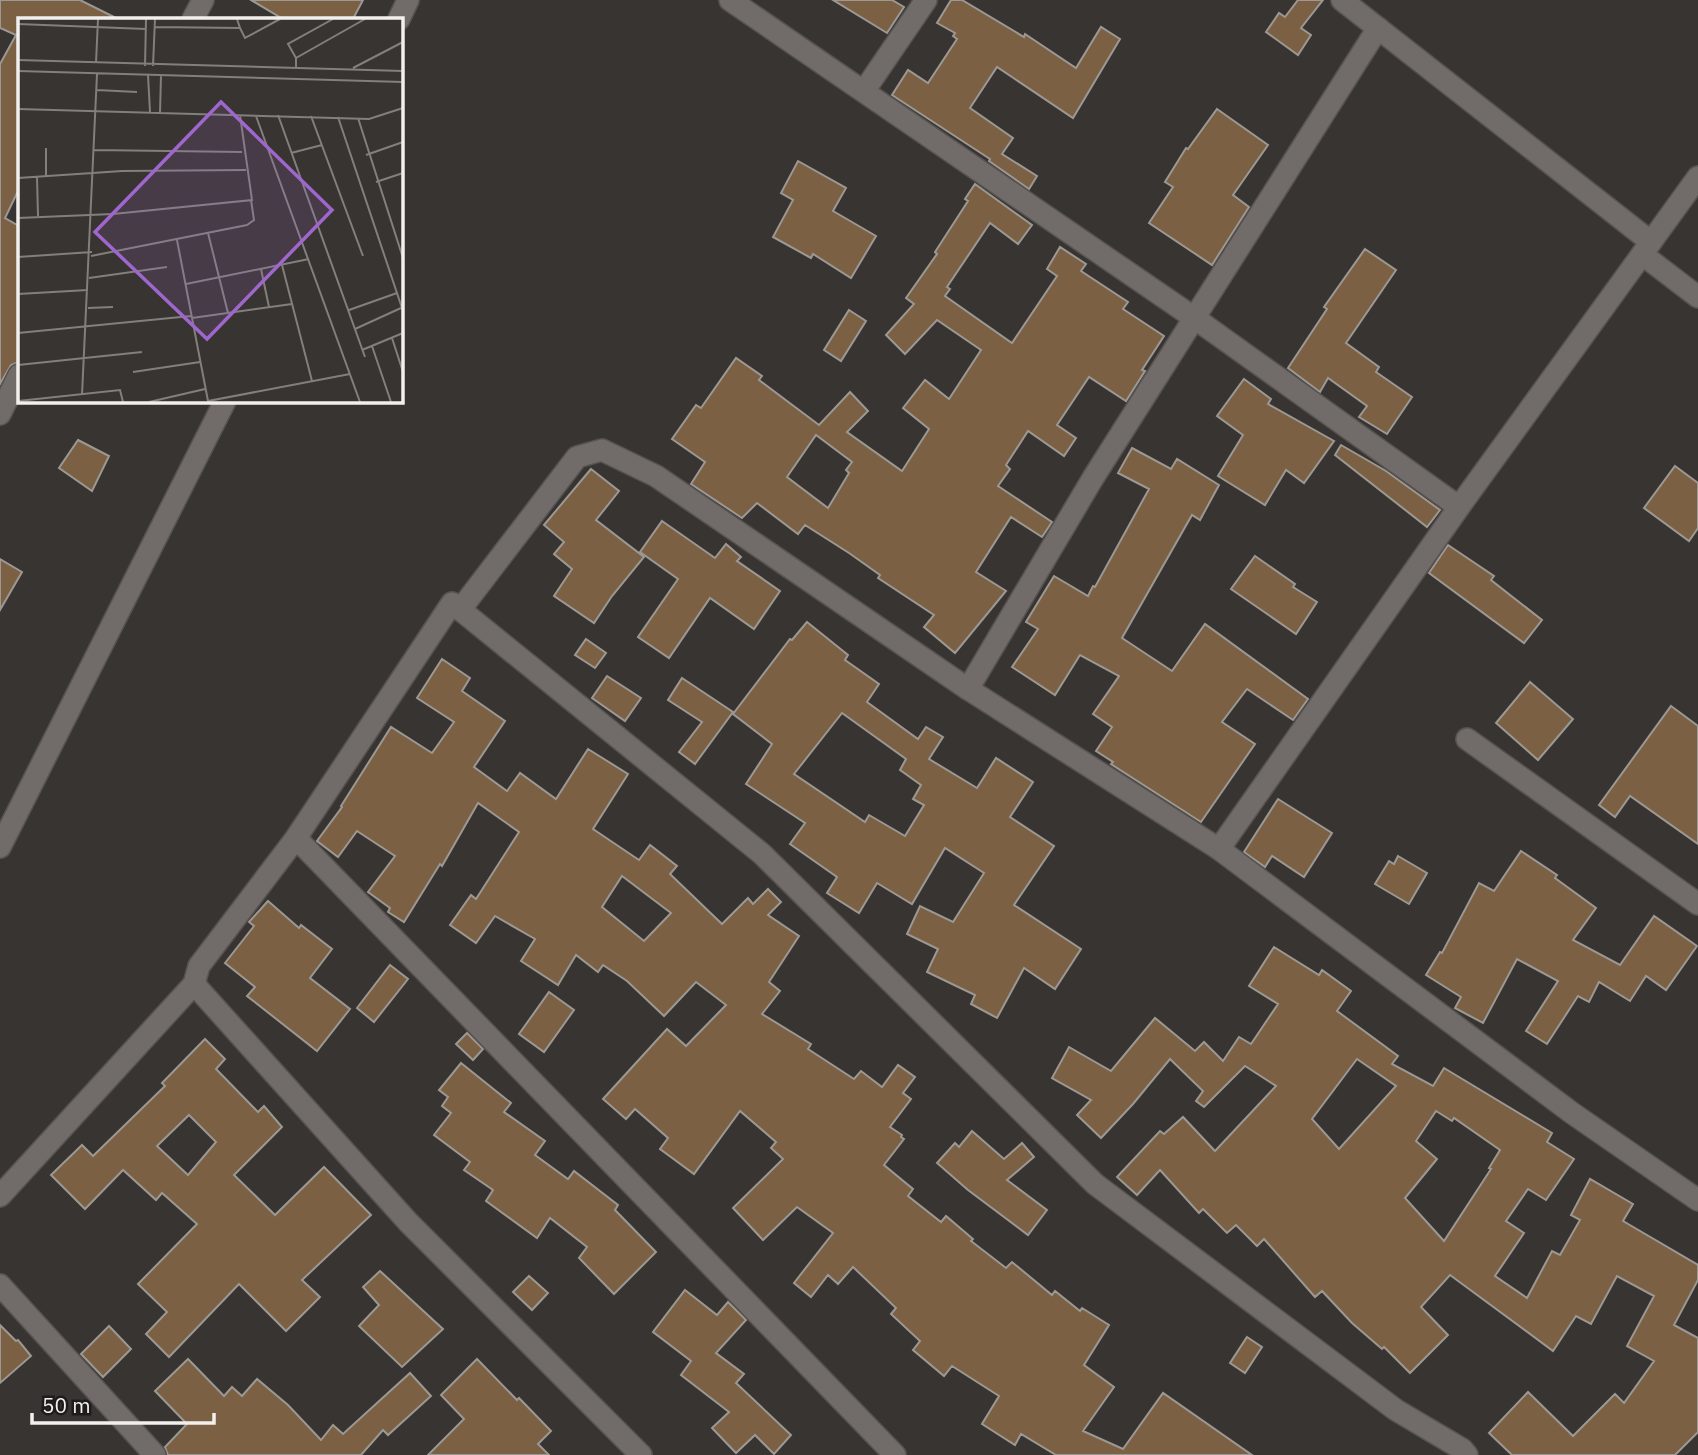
<svg xmlns="http://www.w3.org/2000/svg" width="1698" height="1455" viewBox="0 0 1698 1455" font-family="'IBM Plex Sans',sans-serif">
  <style>
    .building { fill: #7b6043; stroke: #9c9894; stroke-width: 2; fill-rule: evenodd }
    .lines { fill: none; stroke-linecap: round; stroke-linejoin: round }
    .street-casing { stroke: #575350; stroke-width: 24 }
    .street { stroke: #716c69; stroke-width: 21 }
    .inset-road { fill: none; stroke: #827f7c; stroke-width: 2 }
    .view { fill: #9f66cd; fill-opacity: 0.15; stroke: #9f66cd; stroke-width: 3.5 }
    .inset-edge { fill: none; stroke: #f2efed; stroke-width: 3.5 }
  </style>
  <rect width="100%" height="100%" fill="#383431"/>
  <!-- building -->
  <g class="building">
    <polygon points="0,0 80,0 118,19 19,19 19,189 5,218 19,226 19,362 11,365 0,384 0,64 16,35 0,28"/>
    <polygon points="251,0 363,0 353,19 283,19"/>
    <polygon points="833,0 892,0 904,7 887,33"/>
    <polygon points="951,0 962,0 1024,37 1025,34 1076,68 1101,27 1120,39 1073,118 997,67 970,108 1013,138 1002,154 1037,176 1029,189 989,161 990,159 892,95 908,70 928,83 957,39 953,36 955,33 937,23"/>
    <polygon points="1298,0 1323,0 1301,28 1311,35 1298,55 1266,32 1279,13 1285,17"/>
    <polygon points="1217,109 1268,145 1233,195 1249,207 1212,265 1149,223 1173,187 1165,182 1186,148 1188,149"/>
    <polygon points="798,161 846,188 833,211 876,236 851,278 813,254 811,258 773,237 793,200 781,193"/>
    <path d="M975 184 1032 225 1018 244 990 223 947 287 950 289 945 296 1012 343 1057 276 1047 269 1060 247 1086 264 1081 271 1128 302 1123 309 1164 336 1142 370 1145 371 1126 401 1089 377 1057 425 1076 438 1064 456 1028 431 1006 465 1010 469 998 486 1052 522 1042 537 1011 517 976 572 1006 591 955 653 924 627 934 615 878 578 880 575 849 553 805 525 798 534 757 503 742 518 691 484 705 462 672 439 696 405 701 408 736 358 762 376 759 380 819 425 850 392 868 411 847 432 902 471 929 429 903 408 925 380 949 399 981 350 937 320 905 354 886 335 914 304 906 298 937 254 935 252 968 201 965 199ZM816 435 852 462 846 470 849 473 828 508 787 477Z"/>
    <polygon points="1365,249 1396,270 1346,343 1379,367 1376,372 1412,397 1387,434 1359,417 1367,406 1328,378 1320,392 1288,368 1327,309 1324,307"/>
    <polygon points="849,310 866,321 841,361 824,350"/>
    <polygon points="1244,379 1271,399 1268,404 1334,441 1304,483 1286,470 1265,505 1218,476 1243,435 1217,416"/>
    <polygon points="78,440 109,456 92,491 59,468"/>
    <polygon points="1341,445 1386,471 1440,510 1427,527 1335,455"/>
    <polygon points="1132,448 1171,469 1177,459 1219,485 1200,520 1192,515 1122,638 1172,671 1205,624 1308,699 1293,720 1247,689 1222,722 1255,744 1201,822 1111,764 1113,762 1096,751 1112,727 1093,714 1119,676 1080,655 1055,695 1012,667 1038,629 1026,622 1054,576 1088,596 1093,586 1095,587 1149,489 1118,473"/>
    <polygon points="1675,466 1698,483 1698,528 1689,541 1644,508"/>
    <polygon points="591,469 619,491 596,520 644,557 612,596 594,623 554,596 572,569 554,554 564,542 544,525"/>
    <polygon points="662,521 715,558 726,544 741,557 737,561 780,591 754,629 710,598 669,658 638,637 678,579 640,552"/>
    <polygon points="1448,545 1494,576 1491,580 1542,620 1524,643 1429,573"/>
    <polygon points="1255,556 1295,584 1293,587 1317,602 1296,634 1231,589"/>
    <polygon points="0,559 22,572 0,610"/>
    <path d="M807 622 848 655 845 660 879 684 867 702 918 739 926 727 943 737 929 759 977 788 996 758 1033 782 1010 817 1054 846 1014 905 1081 949 1055 989 1024 968 997 1018 971 1004 975 995 927 972 938 949 907 934 920 906 953 922 984 873 945 848 912 904 877 883 859 913 827 893 837 877 790 844 805 823 746 784 772 744 733 714 790 639 792 640ZM842 713 906 759 900 770 921 785 913 799 924 805 905 836 869 815 865 822 794 774Z"/>
    <polygon points="586,639 606,653 595,668 575,655"/>
    <path d="M442 659 470 678 462 691 505 721 474 767 507 791 520 773 556 799 588 749 628 774 593 829 639 860 650 845 677 866 670 874 722 924 748 898 753 904 768 889 781 902 768 915 799 936 769 982 780 991 762 1014 811 1044 808 1049 854 1079 861 1071 882 1087 898 1065 915 1077 903 1093 911 1099 890 1127 902 1135 901 1137 904 1139 884 1165 913 1189 908 1196 941 1222 946 1216 973 1239 971 1241 1006 1268 1012 1262 1052 1295 1055 1291 1080 1311 1082 1308 1109 1325 1084 1365 1114 1387 1083 1431 1123 1449 1163 1393 1252 1455H1056L1021 1434 1015 1445 982 1424 999 1396 952 1366 944 1376 913 1350 920 1341 891 1314 896 1308 853 1267 838 1284 828 1275 811 1297 794 1283 833 1233 797 1207 763 1240 733 1208 783 1159 771 1148 776 1142 740 1111 694 1174 660 1149 668 1138 635 1109 626 1119 603 1099 667 1029 686 1046 726 1005 696 982 664 1016 627 981 603 965 598 972 576 955 558 985 521 961 535 939 495 916 476 943 450 925 471 895 476 899 519 832 478 803 442 866 440 864 404 922 388 912 390 908 368 892 395 856 357 831 338 857 317 841 342 807 341 806 391 727 432 753 454 722 417 698ZM622 876 671 913 644 941 602 907Z"/>
    <polygon points="607,676 641,698 625,721 592,698"/>
    <polygon points="682,678 733,712 695,764 679,752 702,722 668,700"/>
    <polygon points="1530,682 1573,719 1538,760 1496,723"/>
    <polygon points="1671,706 1698,726 1698,844 1630,796 1615,817 1599,805"/>
    <polygon points="1278,799 1332,833 1304,877 1272,856 1265,867 1244,852"/>
    <polygon points="1521,851 1557,875 1555,878 1596,908 1573,940 1620,965 1654,916 1697,946 1666,990 1646,976 1630,1001 1599,982 1589,1002 1578,996 1547,1044 1526,1031 1558,981 1517,959 1483,1023 1455,1008 1461,997 1426,975 1440,952 1442,953 1479,883 1494,891"/>
    <polygon points="1398,856 1427,873 1409,904 1375,884 1389,861 1394,864"/>
    <polygon points="268,901 299,928 301,925 332,949 310,978 350,1009 317,1051 247,996 255,987 225,963 254,926 249,922"/>
    <path d="M1274 947 1319 975 1322 970 1351 991 1337 1011 1398 1056 1392 1064 1433 1086 1444 1068 1552 1133 1547 1142 1574 1159 1546 1200 1528 1189 1506 1221 1524 1233 1495 1276 1527 1298 1552 1251 1560 1255 1580 1220 1571 1215 1590 1179 1633 1204 1623 1221 1698 1265V1280L1674 1325 1698 1338V1432L1675 1455H1512L1489 1433 1528 1392 1573 1436 1615 1394 1624 1403 1654 1361 1627 1346 1654 1296 1617 1276 1591 1324 1576 1316 1553 1351 1450 1275 1421 1307 1448 1335 1410 1373 1384 1347 1382 1349 1352 1323 1322 1291 1315 1297 1264 1239 1257 1246 1236 1225 1227 1233 1203 1209 1199 1213 1160 1170 1137 1195 1117 1177 1160 1131 1164 1134 1183 1117 1215 1151 1276 1086 1245 1066 1204 1107 1196 1101 1203 1091 1170 1059 1133 1104 1101 1138 1077 1115 1091 1100 1052 1078 1069 1047 1111 1071 1155 1018 1195 1051 1204 1042 1223 1061 1239 1037 1251 1044 1278 1004 1249 986ZM1357 1059 1396 1086 1339 1149 1312 1119ZM1436 1111 1452 1121 1454 1118 1500 1150 1489 1168 1491 1169 1444 1241 1405 1198 1437 1159 1416 1141Z"/>
    <polygon points="390,965 408,979 374,1022 357,1008"/>
    <polygon points="549,992 574,1010 544,1052 519,1034"/>
    <polygon points="467,1033 483,1049 473,1060 456,1044"/>
    <path d="M205 1039 225 1059 216 1069 258 1112 264 1106 282 1127 234 1175 275 1215 324 1167 371 1215 302 1280 320 1297 286 1331 239 1284 169 1357 146 1334 167 1312 138 1284 197 1224 162 1193 156 1200 123 1170 85 1209 51 1175 82 1145 93 1156 165 1086 162 1083ZM189 1115 216 1142 188 1175 157 1146Z"/>
    <polygon points="461,1063 511,1103 504,1112 545,1141 535,1155 568,1179 574,1171 618,1205 615,1210 656,1252 614,1294 579,1258 587,1247 550,1218 537,1238 486,1201 493,1190 464,1170 470,1162 434,1135 451,1113 442,1106 448,1097 439,1090"/>
    <polygon points="972,1131 1004,1159 1022,1143 1034,1157 1007,1180 1047,1210 1028,1235 968,1190 937,1163 955,1143 959,1147"/>
    <polygon points="380,1271 443,1329 402,1367 359,1326 379,1305 363,1287"/>
    <polygon points="529,1276 548,1293 532,1310 513,1292"/>
    <polygon points="685,1290 717,1315 728,1302 746,1320 716,1353 744,1374 736,1383 791,1435 774,1454 755,1435 736,1453 712,1428 729,1412 681,1375 691,1361 653,1332"/>
    <polygon points="0,1325 16,1341 18,1340 31,1356 0,1383"/>
    <polygon points="109,1326 131,1349 103,1377 81,1354"/>
    <polygon points="1247,1337 1262,1347 1245,1373 1230,1363"/>
    <polygon points="188,1359 224,1396 232,1387 242,1396 257,1379 288,1405 321,1440 333,1425 343,1434 410,1373 431,1396 388,1435 383,1430 361,1455 168,1455 165,1447 187,1424 155,1391"/>
    <polygon points="477,1359 517,1400 519,1398 551,1431 538,1444 549,1455 428,1455 464,1419 441,1395"/>
  </g>
  <g class="lines">
    <defs>
      <g id="street">
        <polyline points="730,0 1193,317 1459,507"/>
        <polyline points="1342,0 1651,242"/>
        <polyline points="193,19 203,0"/>
        <polyline points="399,19 408,0"/>
        <polyline points="864,91 926,0"/>
        <polyline points="1643,255 1698,297"/>
        <polyline points="0,414 19,375"/>
        <polyline points="460,610 577,457 602,450 656,476 968,689 1219,849 1572,1113 1698,1200"/>
        <polyline points="968,689 1093,478 1378,28"/>
        <polyline points="1467,739 1698,904"/>
        <polyline points="296,838 895,1455"/>
        <polyline points="0,847 225,401"/>
        <polyline points="1219,849 1459,507 1698,177"/>
        <polyline points="194,984 408,1222 641,1455"/>
        <polyline points="0,1196 194,984 199,966 296,838 452,603 762,854 1095,1184 1396,1410 1462,1449 1467,1455"/>
        <polyline points="0,1285 155,1455"/>
      </g>
    </defs>
    <!-- street casing -->
    <use href="#street" class="street-casing"/>
    <!-- street -->
    <use href="#street" class="street"/>
  </g>
  <!-- overview -->
  <g transform="translate(18 18)">
    <rect width="385" height="385" fill="#383431"/>
    <path class="inset-road" d="M0 6 128 11M137 9 222 10 219 1M222 10 227 20 262 1M278 40 270 26 315 1M0 42 385 53M78 45 80 1M127 48 128 1M135 48 137 1M278 50V40L347 1M335 50 385 24M0 53 385 64M130 57 132 94M79 72 119 74M0 91 351 101 385 90M142 95 143 57M260 97 347 339M238 98 342 384M293 98 345 238M320 99 385 293M340 100 385 240M28 130V159M76 132 224 134M273 135 304 127M348 137 385 124M19 159 20 198M0 160 104 153 228 152M358 164 385 155M0 200 95 196 234 182 222 97M190 215 210 295M159 222 190 383 332 356M73 238 229 207 236 202 233 182M0 239 74 234M264 247 294 363M243 251 251 289M71 260 149 249M168 266 291 241M0 276 70 272M70 290 95 289M331 292 379 275M174 300 274 286M337 311 383 290M0 315 173 298M374 320 385 354M354 328 373 384M344 332 385 315M0 347 124 334M115 354 182 344M64 377 79 56M0 383 102 372 105 384M131 384 187 371"/>
    <path class="view" d="M203 84 314 192 189 321 77 214Z"/>
    <rect width="385" height="385" class="inset-edge"/>
  </g>
  <!-- scale -->
  <path d="M32 1413v10h182v-10" fill="none" stroke="#f2efed" stroke-width="3.5"/>
  <text x="42" y="1413" font-size="21" fill="#f2efed" stroke="#1e1c1b" stroke-width="5" paint-order="stroke">50 m</text>
</svg>
